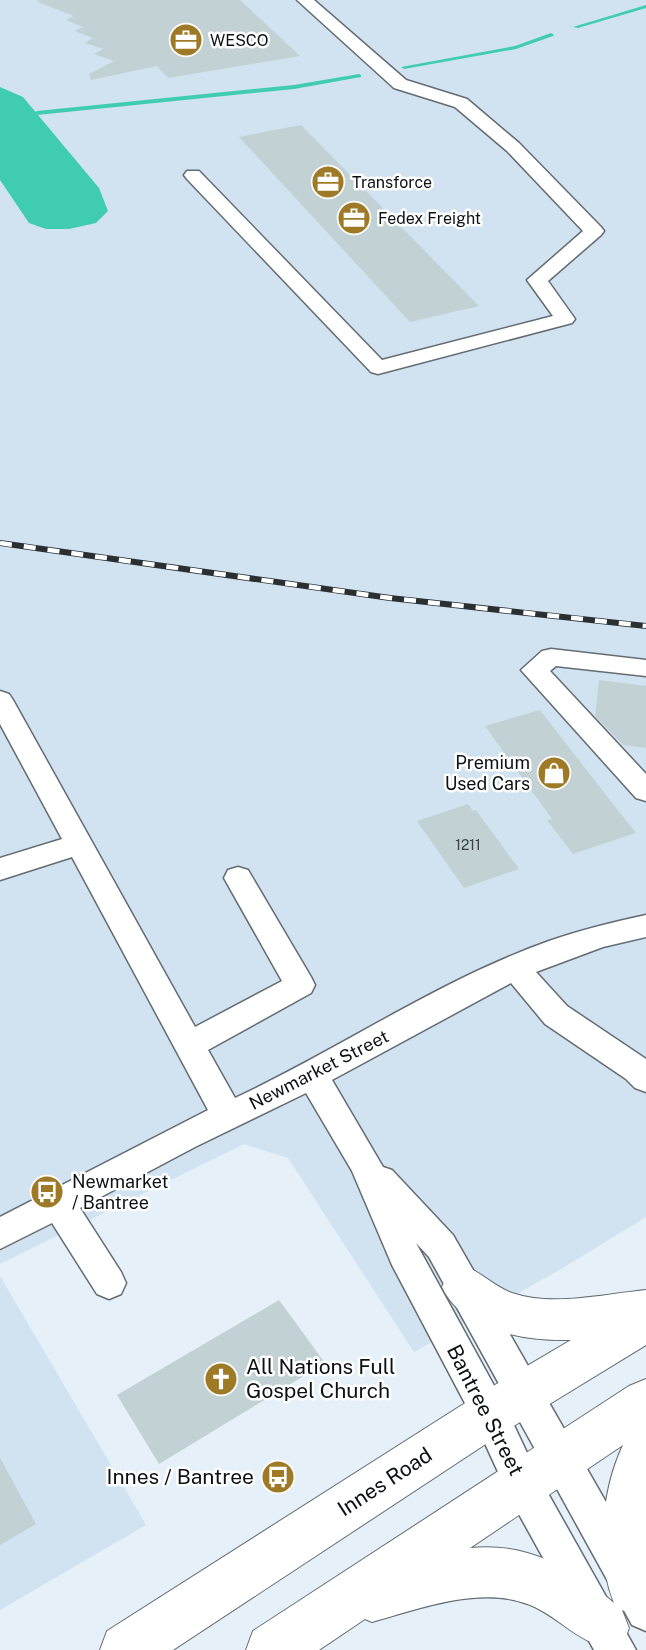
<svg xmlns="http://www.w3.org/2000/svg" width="646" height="1650" viewBox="0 0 646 1650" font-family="'Public Sans',sans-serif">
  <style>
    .built { fill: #d1e3f0 }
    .water { fill: #40ccb0 }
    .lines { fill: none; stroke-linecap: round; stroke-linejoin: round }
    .stream { fill: #40ccb0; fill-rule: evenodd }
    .building { fill: #c2d1d3 }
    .minor-casing { stroke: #636c73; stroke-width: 3 }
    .major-casing { stroke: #636c73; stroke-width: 2 }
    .minor { fill: #fff; fill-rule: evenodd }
    .major { fill: #fff; fill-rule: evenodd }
    .rail-casing { stroke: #2a2f32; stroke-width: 6 }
    .rail { stroke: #fff; stroke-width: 4.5; stroke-dasharray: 12; stroke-linecap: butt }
    .labels { text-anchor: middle; stroke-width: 5; stroke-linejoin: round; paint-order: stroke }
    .number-label { font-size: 14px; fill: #3a4144 }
    .far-poi-label { font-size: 16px; fill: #0d1114; stroke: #fff; text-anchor: start }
    .poi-label { font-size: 18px; fill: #0d1114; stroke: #fff; text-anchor: end }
    .street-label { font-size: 18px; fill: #0d1114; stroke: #fff }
    .near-poi-label { font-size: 21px; fill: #0d1114; stroke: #fff; text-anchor: start }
    .near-street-label { font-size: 21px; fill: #0d1114; stroke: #fff }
  </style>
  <rect width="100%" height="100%" fill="#e5f0f8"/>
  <!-- built -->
  <g class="built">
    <polygon points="0,0 646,0 646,1217 561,1269 414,1352 288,1158 244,1144 0,1264"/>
    <polygon points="0,1276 146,1525 0,1610"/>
  </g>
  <!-- water -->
  <polygon class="water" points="0,87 23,97 99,188 108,211 96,223 69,229 46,229 29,223 0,180"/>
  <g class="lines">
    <!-- stream -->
    <g class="stream">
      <polygon points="646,5 646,8 578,28 573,27"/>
      <polygon points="551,33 554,35 553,36 516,49 404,69 401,67 515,46"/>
      <polygon points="359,74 361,75 361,77 294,89 37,115 34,113 37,111 294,85"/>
    </g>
  </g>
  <!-- building -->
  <g class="building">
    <polygon points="38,0 240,0 300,56 168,78 157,66 91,80 89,74 114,61 94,54 103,49 85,43 93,38 75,31 83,27 66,20 74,16 38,2"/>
    <polygon points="301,125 479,306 410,322 239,137"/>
    <polygon points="599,680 646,686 646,748 623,745 595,716"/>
    <polygon points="540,710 606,795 636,833 573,854 547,820 552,819 485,726"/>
    <polygon points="468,804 473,811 476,810 519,869 464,888 417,821"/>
    <polygon points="279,1300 325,1363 159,1464 117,1395"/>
    <polygon points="0,1458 36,1524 0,1545"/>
  </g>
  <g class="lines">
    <defs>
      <g id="minor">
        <polygon points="297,0 314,0 406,80 467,99 519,143 601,227 604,231 601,235 548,281 575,319 572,323 378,374 371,372 187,179 184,175 187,171 199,171 382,360 553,316 527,280 583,231 507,151 455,107 394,88"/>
        <polygon points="551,649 646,660 646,676 556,666 550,671 646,774 646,801 636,798 521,670 542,651"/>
        <path d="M0 691 9 694 13 700 195 1027 282 981 224 878 228 870 238 867 248 870 311 977 315 985 311 993 208 1050 235 1098C340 1049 439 980 549 941 581 930 613 922 646 915V937L603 947 536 972 567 1006 646 1059V1092L635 1088 626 1079 545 1024 511 983 332 1080 383 1167 392 1170 453 1235 646 1572V1631L632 1625 429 1257 416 1243 503 1402 536 1472 636 1650H594L510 1498 477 1426 392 1265 352 1171 306 1093 195 1147 80 1208 121 1272 126 1283 121 1294 109 1299 97 1294 52 1223 0 1249V1217L208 1110 72 857 0 880V858L62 839 0 724Z"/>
      </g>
      <g id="major">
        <path d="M465 1266C482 1273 495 1287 512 1293 553 1307 604 1294 646 1290V1345L507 1430 173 1650H100L107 1631 473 1398 571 1340C526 1341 463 1332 442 1287L449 1272Z"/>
        <path d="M646 1379V1610L634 1615 622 1610 629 1628 622 1647C581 1650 563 1618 530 1605 481 1585 419 1609 372 1622L365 1619 319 1650H246L253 1631 629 1386ZM623 1445C602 1490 595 1556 614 1603 573 1568 526 1542 470 1548Z"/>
      </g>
    </defs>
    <!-- minor casing -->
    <use href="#minor" class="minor-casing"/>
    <!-- major casing -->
    <use href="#major" class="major-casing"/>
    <!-- minor -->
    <use href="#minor" class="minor"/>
    <!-- major -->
    <use href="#major" class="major"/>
    <defs>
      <polyline id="rail" points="0,543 390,598 646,626"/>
    </defs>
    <!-- rail casing -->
    <use href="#rail" class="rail-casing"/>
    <!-- rail -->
    <use href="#rail" class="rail"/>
  </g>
  <!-- icons -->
  <defs>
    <symbol id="office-disc" viewBox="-11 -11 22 22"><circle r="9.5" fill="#9e7a26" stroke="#fff"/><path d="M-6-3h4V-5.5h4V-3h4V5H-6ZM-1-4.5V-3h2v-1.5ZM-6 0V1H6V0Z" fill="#fff"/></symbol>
    <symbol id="shop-disc" viewBox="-11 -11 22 22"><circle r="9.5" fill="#9e7a26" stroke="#fff"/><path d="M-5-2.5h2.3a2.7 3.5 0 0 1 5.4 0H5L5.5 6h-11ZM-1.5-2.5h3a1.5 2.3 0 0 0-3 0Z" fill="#fff"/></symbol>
    <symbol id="bus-disc" viewBox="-11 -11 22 22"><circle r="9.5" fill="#9e7a26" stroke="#fff"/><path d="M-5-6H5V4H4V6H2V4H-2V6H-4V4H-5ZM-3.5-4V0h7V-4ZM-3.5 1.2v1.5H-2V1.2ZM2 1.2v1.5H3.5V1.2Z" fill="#fff"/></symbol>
    <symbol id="church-disc" viewBox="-11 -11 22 22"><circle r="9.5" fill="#9e7a26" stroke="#fff"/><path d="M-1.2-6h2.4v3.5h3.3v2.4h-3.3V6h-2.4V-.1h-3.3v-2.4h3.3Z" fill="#fff"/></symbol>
  </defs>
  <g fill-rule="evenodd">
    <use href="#office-disc" x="167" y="21" width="38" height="38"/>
    <use href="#office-disc" x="309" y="163" width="38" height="38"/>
    <use href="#office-disc" x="335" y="199" width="38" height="38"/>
    <use href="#shop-disc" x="535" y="754" width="38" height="38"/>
    <use href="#bus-disc" x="28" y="1173" width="38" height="38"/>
    <use href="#church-disc" x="202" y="1360" width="38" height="38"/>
    <use href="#bus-disc" x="259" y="1458" width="38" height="38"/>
  </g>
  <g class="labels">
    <!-- number labels -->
    <g class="number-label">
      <text x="468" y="850">1211</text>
    </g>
    <!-- far-poi labels -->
    <g class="far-poi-label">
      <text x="210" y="46">WESCO</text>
      <text x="352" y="188">Transforce</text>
      <text x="378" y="224">Fedex Freight</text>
    </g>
    <!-- poi labels -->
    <g class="poi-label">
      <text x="530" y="769">Premium<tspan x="530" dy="21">Used Cars</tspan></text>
      <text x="72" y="1188" text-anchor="start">Newmarket<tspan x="72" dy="21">/ Bantree</tspan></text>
    </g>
    <!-- street labels -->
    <g class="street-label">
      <text transform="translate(319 1070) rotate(-27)" y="6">Newmarket Street</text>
    </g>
    <!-- near-poi labels -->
    <g class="near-poi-label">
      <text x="246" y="1374">All Nations Full<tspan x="246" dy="24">Gospel Church</tspan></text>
      <text x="254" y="1484" text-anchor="end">Innes / Bantree</text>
    </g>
    <!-- near-street labels -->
    <g class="near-street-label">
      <text transform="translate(485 1410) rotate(63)" y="7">Bantree Street</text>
      <text transform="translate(385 1482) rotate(-33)" y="7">Innes Road</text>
    </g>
  </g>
</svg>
